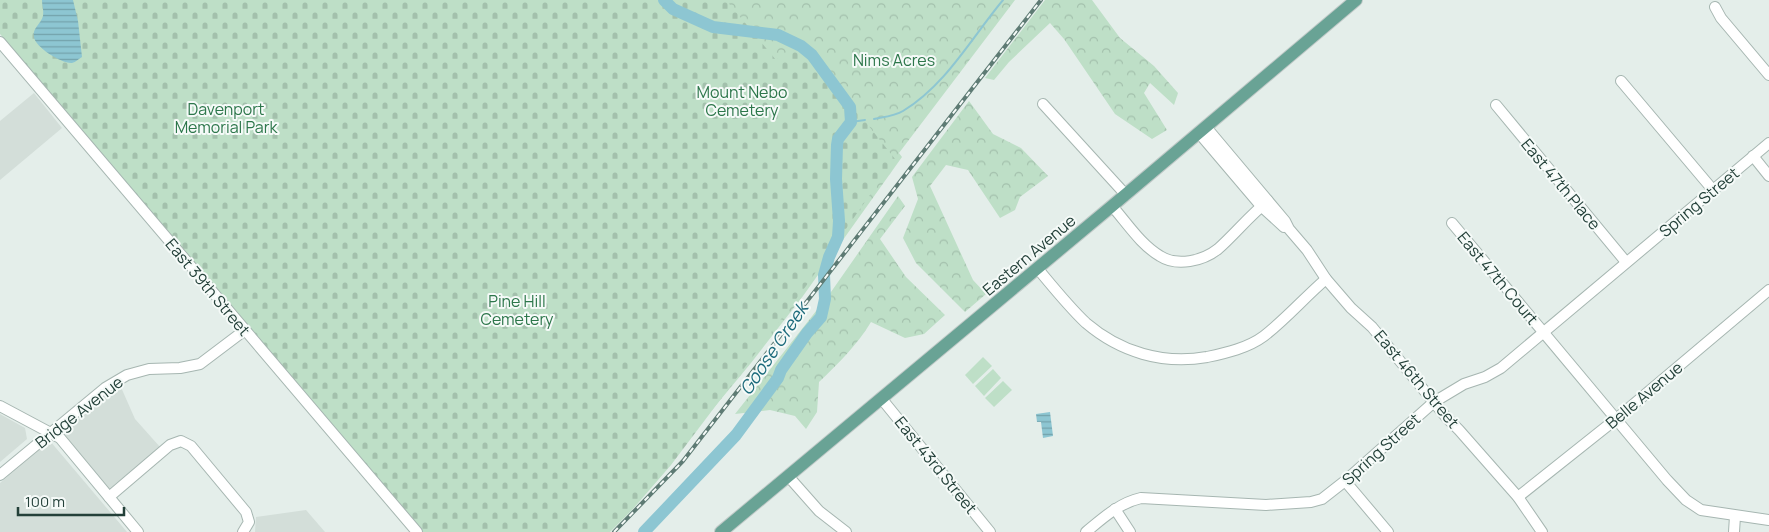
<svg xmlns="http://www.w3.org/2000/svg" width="1769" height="532" viewBox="0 0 1769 532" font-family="Manrope,sans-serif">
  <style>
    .built { fill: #d3ded9 }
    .grass { fill: #bedfc7 }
    .forest { fill: url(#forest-crowns) }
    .cemetery { fill: url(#cemetery-stones) }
    .water { fill: url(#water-rules) }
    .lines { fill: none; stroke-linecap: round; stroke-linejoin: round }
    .stream { stroke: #8dc6d2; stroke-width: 2 }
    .river { stroke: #8dc6d2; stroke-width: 12 }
    .minor-casing { stroke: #a6b6b1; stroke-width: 12 }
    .major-casing { stroke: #c1cac8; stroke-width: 14 }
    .minor { stroke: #fff; stroke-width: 10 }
    .major { stroke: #69a395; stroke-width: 12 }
    .rail-casing { stroke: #5e7b74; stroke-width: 4 }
    .rail { stroke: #f5faf8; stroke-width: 2; stroke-dasharray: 5.5; stroke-linecap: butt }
    .labels { text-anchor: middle; stroke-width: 4; stroke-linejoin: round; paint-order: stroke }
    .park-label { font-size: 16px; fill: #2d774b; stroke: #f5faf8 }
    .street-label { font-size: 16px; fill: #234039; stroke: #f5faf8 }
    .water-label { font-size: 18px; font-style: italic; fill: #1d6b7c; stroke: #f5faf8 }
  </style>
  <defs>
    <pattern id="forest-crowns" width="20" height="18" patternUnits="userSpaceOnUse" patternTransform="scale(1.25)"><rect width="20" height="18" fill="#bedfc7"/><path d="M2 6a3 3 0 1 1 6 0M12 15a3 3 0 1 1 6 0" fill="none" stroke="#a3c0ac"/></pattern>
    <pattern id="cemetery-stones" width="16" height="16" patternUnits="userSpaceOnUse" patternTransform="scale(1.25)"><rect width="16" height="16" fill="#bedfc7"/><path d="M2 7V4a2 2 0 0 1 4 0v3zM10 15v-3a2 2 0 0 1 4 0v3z" fill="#a3c0ac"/></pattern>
    <pattern id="water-rules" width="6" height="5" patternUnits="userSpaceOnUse" patternTransform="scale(1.25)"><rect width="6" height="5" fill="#8dc6d2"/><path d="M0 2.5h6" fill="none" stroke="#73a2ab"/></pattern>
  </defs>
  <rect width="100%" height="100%" fill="#e4eeea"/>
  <!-- built -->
  <g class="built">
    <polygon points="34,93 62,128 0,180 0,121"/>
    <polygon points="120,385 135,419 160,447 109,489 60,431 100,398"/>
    <polygon points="0,414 25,428 27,439 0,462"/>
    <polygon points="50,441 127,532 0,532 0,483"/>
    <polygon points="306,510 325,532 255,532 256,517"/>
  </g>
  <!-- grass -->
  <g class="grass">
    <polygon points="983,357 992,366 973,384 965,375"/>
    <polygon points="993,369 1001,378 984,396 975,386"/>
    <polygon points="1003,381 1012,390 994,407 985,398"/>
  </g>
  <!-- forest -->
  <g class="forest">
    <polygon points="605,0 1015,0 899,153 902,157 803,296 751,363 687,440"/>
    <polygon points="1045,0 1092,0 1120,38 1154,66 1178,93 1174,105 1150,83 1144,93 1167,130 1152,139 1115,114 1064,39 1050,23 1009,62 994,80 985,78"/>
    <polygon points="969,101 993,134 1021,148 1048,176 1020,197 1015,210 1000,218 968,170 946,165 930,186 973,280 986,294 965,312 916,263 903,238 918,199 912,177"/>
    <path d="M898 196 905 206 880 239 906 277 945 315 924 334 905 338 871 322C857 345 839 363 819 382L817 412 806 429 795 416 770 410 735 414 831 292Z"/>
  </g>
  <!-- cemetery -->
  <polygon class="cemetery" points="0,0 726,0 776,60 801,41 895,159 806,286 671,465 632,510 610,532 422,532 0,34"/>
  <!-- water -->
  <g class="water">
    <path d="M42 0H73L78 21 82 57C78 59 76 62 72 63 62 64 35 47 34 37 32 28 41 24 43 16 44 11 42 5 42 0Z"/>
    <polygon points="1050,412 1053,436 1043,438 1041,422 1037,422 1036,414"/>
  </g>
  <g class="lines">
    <!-- stream -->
    <g class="stream">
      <path d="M874 119C884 117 895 116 903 111 946 85 972 37 1003 0"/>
      <polyline points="851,122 865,120"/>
    </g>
    <!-- river -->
    <polyline class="river" points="644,532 736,435 778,378 781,370 807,333 821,317 825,299 824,275 829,257 838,237 839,221 836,179 837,145 838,139 851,122 850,107 812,55 801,46 778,35 713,27 673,9 664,0"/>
    <defs>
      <g id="minor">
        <polyline points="1715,7 1721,18 1769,75"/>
        <polyline points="0,42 417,532"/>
        <polyline points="1621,81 1713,190"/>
        <polyline points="1043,104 1126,195"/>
        <polyline points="1496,105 1626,262"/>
        <polyline points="1206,127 1285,221 1289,229 1307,250 1326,279 1351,308 1372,327 1446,417 1459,430 1518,497 1542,532"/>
        <polyline points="1199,133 1261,206 1284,227"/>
        <polyline points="1753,156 1769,176"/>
        <path d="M1112 206C1127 223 1141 245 1160 256 1177 267 1203 261 1218 249 1235 234 1250 215 1268 201"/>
        <polyline points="1452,223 1667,480 1686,500 1701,510 1769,520"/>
        <path d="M1038 269C1053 287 1069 307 1086 323 1120 352 1163 365 1207 357 1226 353 1248 348 1264 336 1286 319 1305 297 1326 279"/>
        <polyline points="881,398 990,532"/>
        <polyline points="0,406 60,438 138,532"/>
        <polyline points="0,475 105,388 127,375 149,369 180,368 200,364 245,330"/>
        <polyline points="788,476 819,511 846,532"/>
        <polyline points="1345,481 1388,532"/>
        <polyline points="109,497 170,445 181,441 191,446 246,512 249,522 243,532"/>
        <polyline points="1518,497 1616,419 1769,290"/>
        <polyline points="1115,509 1130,532"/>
        <path d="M1086 532C1103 518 1119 503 1141 498L1266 505 1311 502 1322 499 1345 481 1434 402 1464 384 1485 377 1501 368 1769 143"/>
        <polyline points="1734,532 1735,516"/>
      </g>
      <polyline id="major" points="721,532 1112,206 1356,0"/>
    </defs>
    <!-- minor casing -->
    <use href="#minor" class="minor-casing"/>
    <!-- major casing -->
    <use href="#major" class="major-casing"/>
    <!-- minor -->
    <use href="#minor" class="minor"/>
    <!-- major -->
    <use href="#major" class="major"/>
    <defs>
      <polyline id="rail" points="614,532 683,461 1041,0"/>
    </defs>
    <!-- rail casing -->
    <use href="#rail" class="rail-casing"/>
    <!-- rail -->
    <use href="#rail" class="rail"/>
  </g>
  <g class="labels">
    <!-- park labels -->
    <g class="park-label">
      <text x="894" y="66">Nims Acres</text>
      <text x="742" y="98">Mount Nebo<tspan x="742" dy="18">Cemetery</tspan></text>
      <text x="226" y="115">Davenport<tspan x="226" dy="18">Memorial Park</tspan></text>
      <text x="517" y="307">Pine Hill<tspan x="517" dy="18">Cemetery</tspan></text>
    </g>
    <!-- street labels -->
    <g class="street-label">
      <text transform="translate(1561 184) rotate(50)" y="6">East 47th Place</text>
      <text transform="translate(1699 202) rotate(-40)" y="6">Spring Street</text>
      <text transform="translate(1029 255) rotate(-40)" y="6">Eastern Avenue</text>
      <text transform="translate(1498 278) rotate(50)" y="6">East 47th Court</text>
      <text transform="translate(208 287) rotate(50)" y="6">East 39th Street</text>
      <text transform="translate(1417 379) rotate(50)" y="6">East 46th Street</text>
      <text transform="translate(1644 395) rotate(-40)" y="6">Belle Avenue</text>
      <text transform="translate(79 412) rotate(-38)" y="6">Bridge Avenue</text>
      <text transform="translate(1381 449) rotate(-42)" y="6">Spring Street</text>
      <text transform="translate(936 465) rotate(51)" y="6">East 43rd Street</text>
    </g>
    <!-- water labels -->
    <g class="water-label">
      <text transform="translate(774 349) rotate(-56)" y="6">Goose Creek</text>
    </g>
  </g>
  <!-- scale -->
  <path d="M18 507v8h106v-8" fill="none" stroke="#234039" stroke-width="2.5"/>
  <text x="25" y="507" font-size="15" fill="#234039" stroke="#f5faf8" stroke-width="4" paint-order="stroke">100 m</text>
</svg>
